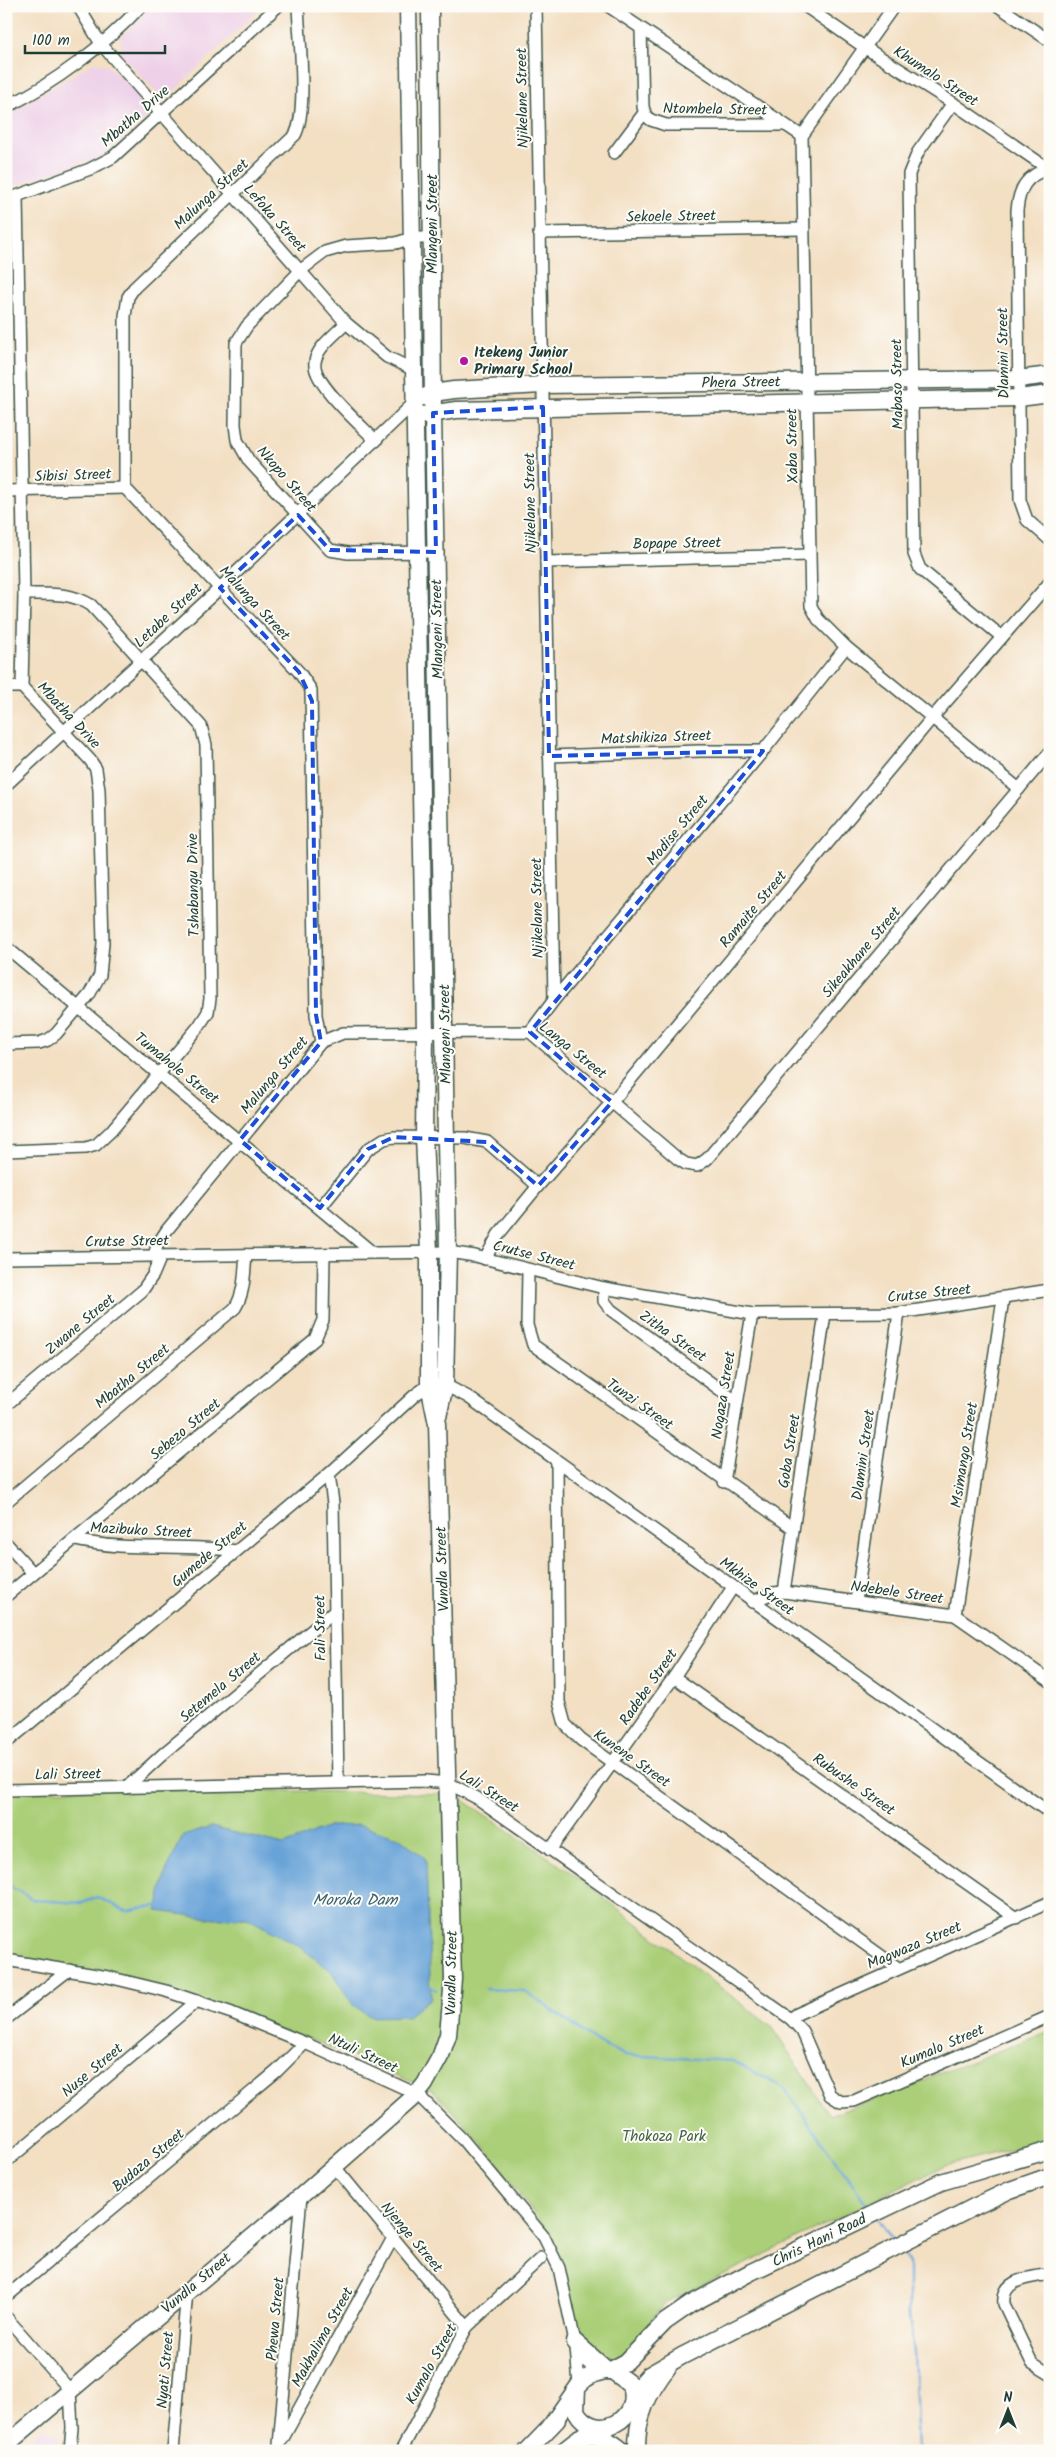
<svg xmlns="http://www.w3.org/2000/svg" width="1056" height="2457" viewBox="0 0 1056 2457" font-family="Kalam,sans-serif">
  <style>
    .built { fill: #eed0e8 }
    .green { fill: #abcf79; stroke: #658656 }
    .water { fill: #67a3d8; stroke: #437086 }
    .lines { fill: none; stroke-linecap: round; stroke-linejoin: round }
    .stream { stroke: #67a3d8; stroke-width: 2.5 }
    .street-casing { stroke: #3f5549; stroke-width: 14 }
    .secondary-casing { stroke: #3f5549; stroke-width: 19 }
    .street { stroke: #fff; stroke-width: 11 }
    .secondary { stroke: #fff; stroke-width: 16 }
    .marked { fill: none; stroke: #1d4ed8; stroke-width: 4; stroke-dasharray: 10 6; stroke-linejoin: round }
    .poi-dot { fill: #b5179e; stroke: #fdfcf7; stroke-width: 2 }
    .labels { text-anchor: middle; stroke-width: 4; stroke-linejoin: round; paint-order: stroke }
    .street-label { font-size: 15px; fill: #1f3d34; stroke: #fdfcf7 }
    .poi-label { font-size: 15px; font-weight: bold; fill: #1f3d34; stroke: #fdfcf7; text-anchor: start }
    .park-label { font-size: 15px; fill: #426245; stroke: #fdfcf7 }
    .water-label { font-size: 16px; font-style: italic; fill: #38616d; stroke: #fdfcf7 }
  </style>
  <rect width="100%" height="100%" fill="#fdfcf7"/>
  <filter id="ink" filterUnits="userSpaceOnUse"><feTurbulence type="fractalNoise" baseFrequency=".02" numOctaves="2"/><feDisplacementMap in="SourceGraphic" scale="10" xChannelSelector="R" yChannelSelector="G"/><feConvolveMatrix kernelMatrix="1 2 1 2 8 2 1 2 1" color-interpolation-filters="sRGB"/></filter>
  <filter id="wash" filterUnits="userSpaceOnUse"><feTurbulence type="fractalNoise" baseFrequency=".0096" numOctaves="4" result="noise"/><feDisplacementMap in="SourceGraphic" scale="20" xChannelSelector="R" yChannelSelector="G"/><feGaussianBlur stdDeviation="1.12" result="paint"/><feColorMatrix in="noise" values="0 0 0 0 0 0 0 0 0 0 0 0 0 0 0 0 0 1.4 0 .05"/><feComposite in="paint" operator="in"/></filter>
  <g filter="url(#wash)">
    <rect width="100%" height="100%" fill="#f3dfc2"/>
    <!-- built -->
    <g class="built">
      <polygon points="152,6 263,6 164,100 121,54 121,37"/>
      <polygon points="95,62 108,66 138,94 150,114 104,156 6,188 6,116"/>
      <polygon points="44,2429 59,2436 58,2451 18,2451"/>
    </g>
    <!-- green -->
    <polygon class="green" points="126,1788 454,1794 572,1873 773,2028 830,2116 1050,2031 1050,2140 946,2165 666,2303 618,2359 574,2339 560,2267 542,2225 491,2154 434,2091 315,2041 241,2018 187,1999 101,1979 6,1964 6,1791"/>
    <!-- water -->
    <polygon class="water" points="360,1825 399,1837 426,1859 431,1998 408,2016 371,2017 353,2005 331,1971 299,1946 247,1918 215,1919 157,1911 166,1871 183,1836 211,1827 284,1845 331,1826"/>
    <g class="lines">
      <!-- stream -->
      <g class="stream">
        <polyline points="6,1884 34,1900 82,1903 97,1897 126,1911 161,1905"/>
        <polyline points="428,1985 436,1990"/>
        <polyline points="486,1989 525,1991 598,2043 625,2055 733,2061 784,2088 871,2210"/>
        <polyline points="877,2218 894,2242"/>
        <polyline points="900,2250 909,2262 909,2316 914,2352 918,2451"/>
      </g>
    </g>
  </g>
  <g filter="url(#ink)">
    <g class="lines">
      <defs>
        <g id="street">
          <polyline points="78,6 101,44 346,323 387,357 414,370"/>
          <polyline points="536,6 554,1000"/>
          <polyline points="608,6 802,136"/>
          <polyline points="805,6 864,47 953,103 1050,170"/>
          <polyline points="894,6 802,136 811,606 818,619 846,647 1019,789"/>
          <polyline points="998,6 1050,41"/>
          <polyline points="641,29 643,107 646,116 651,120 666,125 784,125"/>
          <polyline points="6,92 14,103"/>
          <polyline points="953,103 918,152 909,174 914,554 920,569 1002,637"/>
          <path d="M6 107C55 83 104 46 141 6"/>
          <polyline points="614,153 644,113"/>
          <path d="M1048 169C1026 175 1019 189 1017 210L1020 500 1027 520 1050 540"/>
          <polyline points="6,200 90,169 113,157 278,6"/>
          <polyline points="539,233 803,229"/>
          <polyline points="432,238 412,238 396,243 346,246 325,252 301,270 247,326 236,343 235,425 237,440 249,461 330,550 348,553 436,552"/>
          <path d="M346 323C336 334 317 347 315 362 311 382 362 426 376 441"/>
          <polyline points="6,491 125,488"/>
          <polyline points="546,562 809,555"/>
          <polyline points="6,687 22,687"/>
          <polyline points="549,756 700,751 763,751"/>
          <polyline points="6,785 220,588 415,402"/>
          <polyline points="6,947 373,1253"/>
          <polyline points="530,1032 554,1000 763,751 846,647"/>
          <polyline points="321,1042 343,1033 530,1032 678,1159 686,1164 697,1166 707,1159 1050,752"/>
          <polyline points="6,1044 39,1043 48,1040 56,1034 89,995 100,975 103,943 99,790 96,769 90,760 22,687 24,594 17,197"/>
          <path d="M6 1151 86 1148 96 1145 111 1131 199 1026 208 1012 210 999 206 745 201 726 91 605C70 592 48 594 24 594"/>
          <polyline points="320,1208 368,1149 384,1139 394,1137 465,1138 487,1142 538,1186"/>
          <path d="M154 1256 157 1245 167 1230 321 1042 316 1015 311 690 299 672 125 488V316L128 297 134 288 295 135C308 112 299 35 298 6"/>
          <polyline points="6,1258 448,1252 475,1256 604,1288 752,1314 899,1313 1050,1290"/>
          <polyline points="485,1259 498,1235 538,1186 612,1102 932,718 1050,582"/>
          <polyline points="528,1271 527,1325 533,1345 793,1528"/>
          <polyline points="604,1288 604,1301 611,1310 737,1402"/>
          <polyline points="6,1405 142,1291 153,1275 161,1256"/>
          <polyline points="557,1462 559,1702 565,1724 581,1740 898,1968"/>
          <polyline points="329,1474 333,1503 338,1782"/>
          <polyline points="724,1482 752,1314"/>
          <path d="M6 1502 235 1308C245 1292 244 1274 246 1255"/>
          <path d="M75 1540C128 1552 183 1543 236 1551"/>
          <polyline points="6,1543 33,1573"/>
          <polyline points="784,1592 825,1314"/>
          <polyline points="6,1596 315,1339 323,1320 324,1254"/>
          <polyline points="856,1601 899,1313"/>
          <polyline points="752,1602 773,1593 784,1592 955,1615 1050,1681"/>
          <polyline points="955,1615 1003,1299"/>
          <polyline points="674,1677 1016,1918"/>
          <polyline points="6,1743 329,1474 415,1395 429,1385 445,1385 468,1397 1050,1813"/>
          <polyline points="126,1788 163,1754 335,1611"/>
          <polyline points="6,1790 426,1781 448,1783 477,1798 791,2019 802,2031 830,2095 841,2102 854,2101 1050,2016"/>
          <polyline points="550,1850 674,1677 733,1587"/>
          <polyline points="6,1960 108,1977 166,1991 232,2013 305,2043 417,2094 463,2140 544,2237 559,2268 575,2342 586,2361 597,2372"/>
          <polyline points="6,2019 69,1970"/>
          <polyline points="791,2019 797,2014 1050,1902"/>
          <polyline points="6,2162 197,2001"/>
          <polyline points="334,2166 467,2327"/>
          <path d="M1050 2274C1031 2278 1001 2278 1004 2304L1032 2363 1050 2374"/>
          <polyline points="6,2297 277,2071 305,2043"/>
          <polyline points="6,2317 70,2390 72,2428 70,2451"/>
          <polyline points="576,2347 579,2385"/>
          <polyline points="282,2440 393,2238"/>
          <polyline points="279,2445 301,2196"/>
          <polyline points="173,2451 187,2291"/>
          <polyline points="401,2451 467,2327 541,2258"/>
        </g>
        <g id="secondary">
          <polyline points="430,6 433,413 448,1252 445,1385 438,1417"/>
          <polyline points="424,397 433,393 454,390 542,385 1018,379 1050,375"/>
          <polyline points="423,415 456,410 1019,398 1050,394"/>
          <polyline points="575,2342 608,2371"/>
          <polyline points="611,2370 626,2362 665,2322 691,2304 751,2272 941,2182 1050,2150"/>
          <polyline points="633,2393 649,2375 682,2356 976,2206 1010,2190 1050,2176"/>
          <path d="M550 2427 579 2385C588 2375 597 2372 611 2370L630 2384C645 2419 595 2445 576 2411L577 2388"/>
          <path d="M578 2438C596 2433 609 2439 623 2451"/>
          <polyline points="6,2445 301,2196 417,2094 425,2084 441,2055 448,2035 453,1979 437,1424 429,1385 429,1252 424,1137 425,1033 408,6"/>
          <polyline points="527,2451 557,2420"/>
          <polyline points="563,2451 586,2433"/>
          <path d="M637 2451C636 2417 648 2393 668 2367"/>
        </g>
      </defs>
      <!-- street casing -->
      <use href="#street" class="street-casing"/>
      <!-- secondary casing -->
      <use href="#secondary" class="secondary-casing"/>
      <!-- street -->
      <use href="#street" class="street"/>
      <!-- secondary -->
      <use href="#secondary" class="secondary"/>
    </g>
  </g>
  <!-- marked area -->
  <path class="marked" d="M543 407 549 756 763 751 530 1032 612 1102 538 1186 487 1142 394 1137 368 1149 320 1208 240 1140 321 1042 316 1015 312 701 299 672 220 588 298 515 330 550 436 552 433 413Z"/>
  <!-- markers -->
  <circle class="poi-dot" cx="464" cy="361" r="5"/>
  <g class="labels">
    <!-- street labels -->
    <g class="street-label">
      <text transform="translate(936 76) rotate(33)" y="5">Khumalo Street</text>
      <text transform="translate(522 98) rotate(-91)" y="5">Njikelane Street</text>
      <text transform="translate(715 109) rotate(1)" y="5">Ntombela Street</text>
      <text transform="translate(135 116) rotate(-41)" y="5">Mbatha Drive</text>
      <text transform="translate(211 194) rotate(-43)" y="5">Malunga Street</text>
      <text transform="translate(671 216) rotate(-1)" y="5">Sekoele Street</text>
      <text transform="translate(275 218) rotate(48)" y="5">Lefoka Street</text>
      <text transform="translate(432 224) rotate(-90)" y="5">Mlangeni Street</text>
      <text transform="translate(1003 353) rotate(-91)" y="5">Dlamini Street</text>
      <text transform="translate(741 382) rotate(-1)" y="5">Phera Street</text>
      <text transform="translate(897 384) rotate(-91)" y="5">Mabaso Street</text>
      <text transform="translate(792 446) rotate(-91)" y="5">Xaba Street</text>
      <text transform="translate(73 475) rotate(-2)" y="5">Sibisi Street</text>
      <text transform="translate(287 479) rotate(49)" y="5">Nkopo Street</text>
      <text transform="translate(530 503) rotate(-91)" y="5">Njikelane Street</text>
      <text transform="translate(677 543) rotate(-1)" y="5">Bopape Street</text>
      <text transform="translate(255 603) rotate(47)" y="5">Malunga Street</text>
      <text transform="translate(168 615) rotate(-43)" y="5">Letabe Street</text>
      <text transform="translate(437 629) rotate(-91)" y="5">Mlangeni Street</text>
      <text transform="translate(69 715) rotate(47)" y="5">Mbatha Drive</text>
      <text transform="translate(656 737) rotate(-2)" y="5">Matshikiza Street</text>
      <text transform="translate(677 830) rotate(-50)" y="5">Modise Street</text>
      <text transform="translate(193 885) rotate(-91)" y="5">Tshabangu Drive</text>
      <text transform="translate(537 908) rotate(-91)" y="5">Njikelane Street</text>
      <text transform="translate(753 909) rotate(-50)" y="5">Ramaite Street</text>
      <text transform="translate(861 952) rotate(-50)" y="5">Sikeakhane Street</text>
      <text transform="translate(445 1034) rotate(-91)" y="5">Mlangeni Street</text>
      <text transform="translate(573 1050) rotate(39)" y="5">Langa Street</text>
      <text transform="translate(177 1068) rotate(39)" y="5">Tumahole Street</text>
      <text transform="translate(274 1075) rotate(-50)" y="5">Malunga Street</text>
      <text transform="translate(127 1241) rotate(-1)" y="5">Crutse Street</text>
      <text transform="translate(534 1255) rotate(14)" y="5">Crutse Street</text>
      <text transform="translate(929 1293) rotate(-6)" y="5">Crutse Street</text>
      <text transform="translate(80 1324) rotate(-40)" y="5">Zwane Street</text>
      <text transform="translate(673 1336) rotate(35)" y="5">Zitha Street</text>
      <text transform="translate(132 1376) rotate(-40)" y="5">Mbatha Street</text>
      <text transform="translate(723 1395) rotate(-81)" y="5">Nogaza Street</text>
      <text transform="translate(640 1404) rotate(35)" y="5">Tunzi Street</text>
      <text transform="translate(185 1429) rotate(-40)" y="5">Sebezo Street</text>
      <text transform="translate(789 1451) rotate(-81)" y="5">Goba Street</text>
      <text transform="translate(863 1455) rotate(-82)" y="5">Dlamini Street</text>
      <text transform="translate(964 1455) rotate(-81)" y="5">Msimango Street</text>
      <text transform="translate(141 1530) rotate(3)" y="5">Mazibuko Street</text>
      <text transform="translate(209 1554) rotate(-40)" y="5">Gumede Street</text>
      <text transform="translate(442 1569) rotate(-92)" y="5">Vundla Street</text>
      <text transform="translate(757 1586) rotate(36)" y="5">Mkhize Street</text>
      <text transform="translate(897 1592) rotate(8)" y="5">Ndebele Street</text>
      <text transform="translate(320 1628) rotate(-91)" y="5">Fali Street</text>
      <text transform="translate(220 1687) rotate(-40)" y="5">Setemela Street</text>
      <text transform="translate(648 1687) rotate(-55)" y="5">Radebe Street</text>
      <text transform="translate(632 1758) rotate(35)" y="5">Kunene Street</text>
      <text transform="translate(68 1774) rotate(-1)" y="5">Lali Street</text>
      <text transform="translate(854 1784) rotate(35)" y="5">Rubushe Street</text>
      <text transform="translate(489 1791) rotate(32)" y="5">Lali Street</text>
      <text transform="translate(914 1945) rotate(-23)" y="5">Magwaza Street</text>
      <text transform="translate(451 1973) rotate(-89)" y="5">Vundla Street</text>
      <text transform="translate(942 2046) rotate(-23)" y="5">Kumalo Street</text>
      <text transform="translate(363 2053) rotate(25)" y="5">Ntuli Street</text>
      <text transform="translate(92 2070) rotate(-40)" y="5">Nuse Street</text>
      <text transform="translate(148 2160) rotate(-40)" y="5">Budaza Street</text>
      <text transform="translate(412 2237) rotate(50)" y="5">Njenge Street</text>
      <text transform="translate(819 2240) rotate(-26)" y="5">Chris Hani Road</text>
      <text transform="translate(196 2283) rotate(-40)" y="5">Vundla Street</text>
      <text transform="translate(275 2319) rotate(-85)" y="5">Phewa Street</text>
      <text transform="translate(322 2337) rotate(-61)" y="5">Makhalima Street</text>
      <text transform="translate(431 2364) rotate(-61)" y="5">Kumalo Street</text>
      <text transform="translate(165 2370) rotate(-85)" y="5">Nyati Street</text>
    </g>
    <!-- poi labels -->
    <g class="poi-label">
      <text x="474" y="357">Itekeng Junior<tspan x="474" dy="17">Primary School</tspan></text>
    </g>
    <!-- park labels -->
    <g class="park-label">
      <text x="664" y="2141">Thokoza Park</text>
    </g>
    <!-- water labels -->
    <g class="water-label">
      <text x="355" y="1905">Moroka Dam</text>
    </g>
  </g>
  <!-- margin -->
  <rect width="1056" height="2457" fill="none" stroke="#fdfcf7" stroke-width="25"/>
  <!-- north arrow -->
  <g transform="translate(1008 2410)" stroke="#fdfcf7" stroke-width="4" paint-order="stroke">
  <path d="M0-4L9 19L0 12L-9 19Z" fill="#1f3d34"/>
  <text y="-8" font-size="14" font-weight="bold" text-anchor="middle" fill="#1f3d34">N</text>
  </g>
  <!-- scale -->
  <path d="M25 45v8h140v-8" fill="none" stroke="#1f3d34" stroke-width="2.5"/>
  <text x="32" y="45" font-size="15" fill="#1f3d34" stroke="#fdfcf7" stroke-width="4" paint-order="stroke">100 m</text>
</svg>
